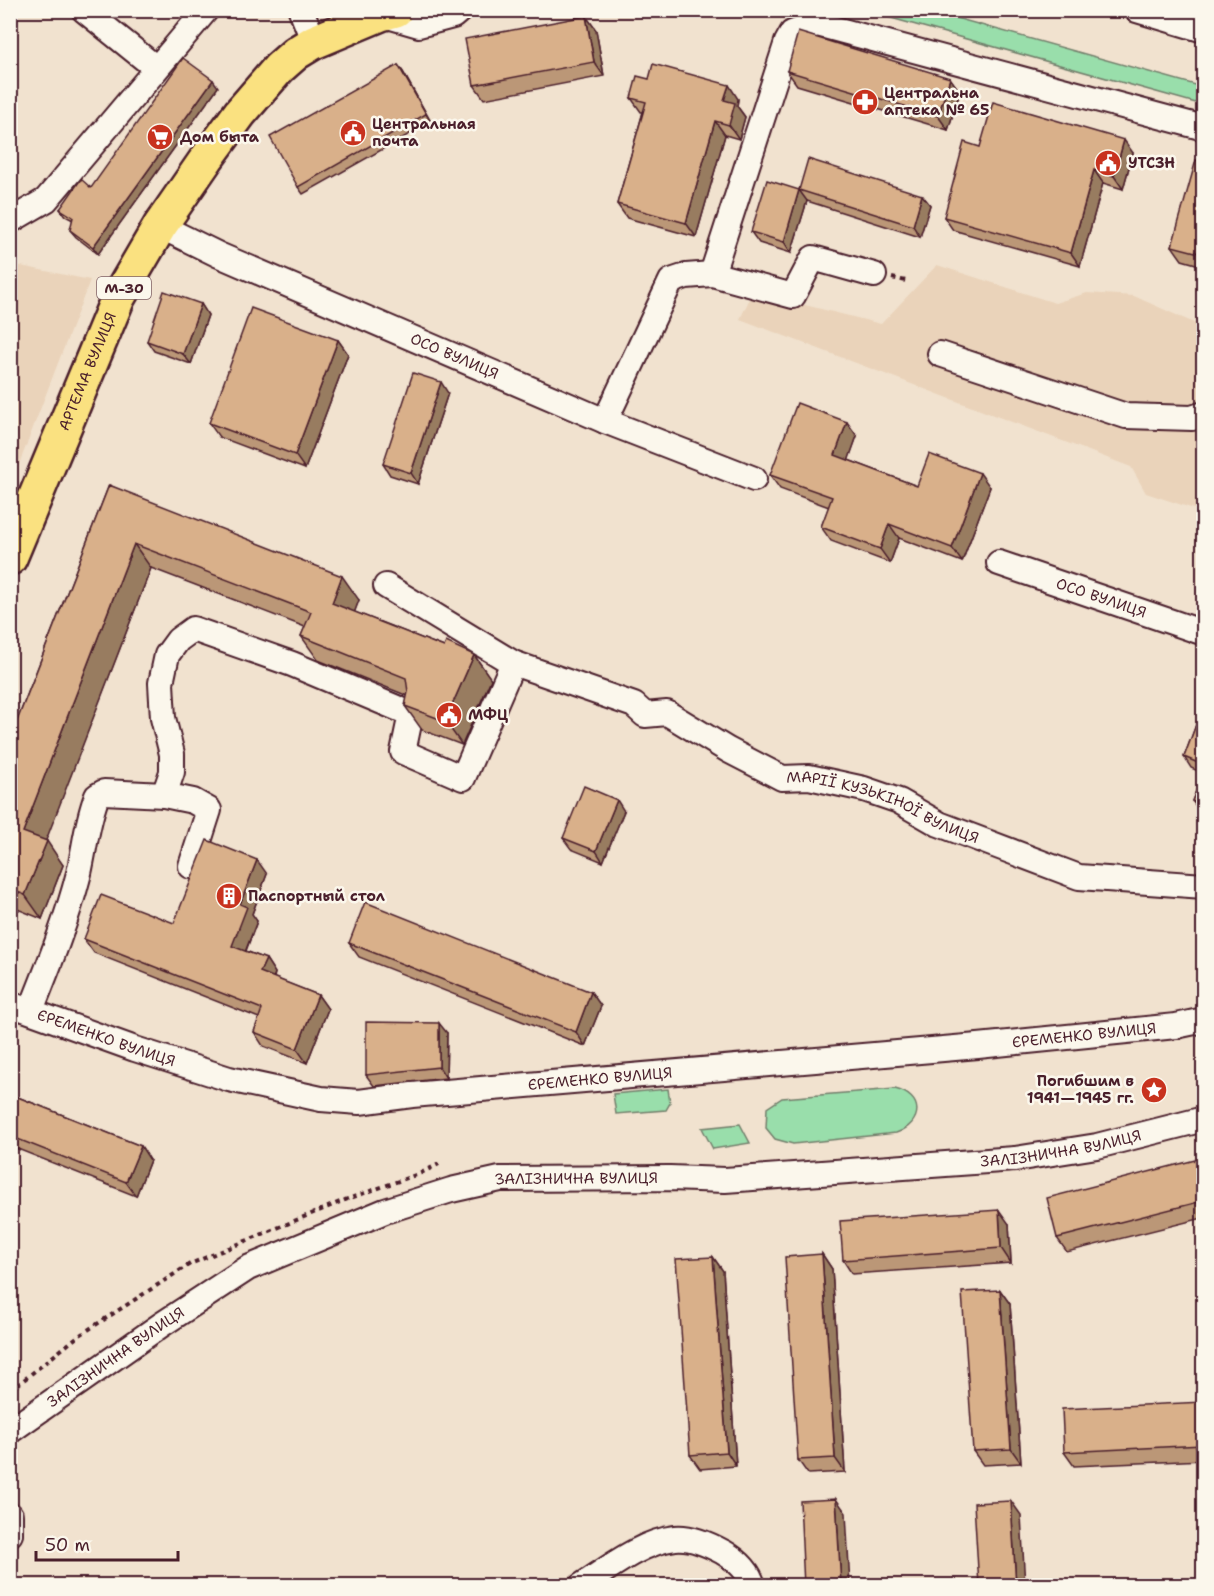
<svg xmlns="http://www.w3.org/2000/svg" width="1214" height="1596" viewBox="0 0 1214 1596" font-family="'Shantell Sans',sans-serif">
  <style>
    .built { fill: #ead3ba }
    .green { fill: #99deab; stroke: #727e6b; stroke-width: 1.5 }
    .lines { fill: none; stroke-linecap: round; stroke-linejoin: round }
    .minor-casing { stroke: #4a1f2b; stroke-width: 28 }
    .highway-casing { stroke: #4a1f2b; stroke-width: 38 }
    .path { stroke: #4a1f2b; stroke-width: 4; stroke-dasharray: 4.5 4.5; stroke-linecap: butt }
    .minor { stroke: #fbf7ec; stroke-width: 24 }
    .highway { stroke: #fae180; stroke-width: 33 }
    .wall { fill: #bb9777; stroke: #4a1f2b; stroke-width: 1.5 }
    .shaded-wall { fill: #987b61; stroke: #4a1f2b; stroke-width: 1.5 }
    .building { fill: #d9b08a; stroke: #4a1f2b; stroke-width: 1.5 }
    .labels { text-anchor: middle; stroke-width: 5; stroke-linejoin: round; paint-order: stroke }
    .shield { fill: #fbf7ec; stroke: #7f6065; stroke-width: 1.5 }
    .shield-label { font-size: 14px; font-weight: bold; fill: #4a1f2b }
    .poi-label { font-size: 15px; font-weight: bold; fill: #4a1f2b; stroke: #fbf7ec; text-anchor: start }
    .street-label { font-size: 15px; fill: #4a1f2b; stroke: #fbf7ec }
  </style>
  <rect width="100%" height="100%" fill="#f1e2cf"/>
  <filter id="ink" filterUnits="userSpaceOnUse"><feTurbulence type="fractalNoise" baseFrequency=".0167" numOctaves="2"/><feDisplacementMap in="SourceGraphic" scale="12" xChannelSelector="R" yChannelSelector="G"/><feConvolveMatrix kernelMatrix="1 2 1 2 8 2 1 2 1" color-interpolation-filters="sRGB"/></filter>
  <g filter="url(#ink)">
    <!-- built -->
    <g class="built">
      <polygon points="11,264 90,280 11,485 10,264"/>
      <polygon points="937,265 1055,303 1087,293 1134,296 1203,327 1203,512 1146,493 1131,467 740,319 753,292 881,324"/>
    </g>
    <!-- green -->
    <g class="green">
      <polygon points="866,11 931,11 1203,87 1203,105"/>
      <polygon points="668,1089 670,1103 666,1110 616,1114 613,1094"/>
      <path d="M895 1089C924 1096 924 1123 896 1133L793 1144 775 1139 766 1128 767 1108 782 1098Z"/>
      <polygon points="740,1124 750,1143 713,1149 702,1128"/>
    </g>
    <g class="lines">
      <defs>
        <g id="minor">
          <polyline points="84,10 156,68"/>
          <polyline points="301,10 314,42"/>
          <polyline points="1137,10 1204,30"/>
          <polyline points="381,14 419,25 453,16 460,10"/>
          <polyline points="10,221 46,200 206,10"/>
          <path id="s1" d="M160 226 219 255 605 421 754 479"/>
          <polyline points="712,274 787,42 792,33 817,24 1204,128"/>
          <polyline points="940,354 1126,416 1192,418 1204,414"/>
          <polyline points="605,421 671,281 686,276 712,274 793,296 813,258 874,275"/>
          <path id="s2" d="M999 563 1204 633"/>
          <path id="s3" d="M386 586 513 663 634 705 645 715 667 713 728 750 782 778 809 777 864 789 899 801 939 824 1079 877 1204 886"/>
          <polyline points="191,866 209,810 193,801 164,795 172,772 172,754 163,718 161,683 167,655 178,640 193,629 292,664 411,714 403,752 463,778 513,663"/>
          <path id="s4" d="M10 1004 135 1049 229 1079 321 1099 359 1102 412 1095 978 1046 1176 1026 1204 1020"/>
          <path d="M31 1010C49 965 67 920 79 873 85 847 87 821 97 796L104 792 164 795"/>
          <path id="s5" d="M10 1431 161 1325 248 1268 385 1211 451 1190 500 1179 670 1178 725 1180 1015 1159 1097 1146 1204 1119"/>
          <polyline points="10,1515 10,1534"/>
          <path d="M581 1586C609 1568 641 1542 675 1538 691 1536 710 1545 723 1552 737 1560 749 1570 753 1586"/>
        </g>
        <g id="highway">
          <path id="s6" d="M10 558 118 298 160 226 207 158 240 113 279 68 296 53 314 42 381 14 396 10"/>
        </g>
      </defs>
      <!-- minor casing -->
      <use href="#minor" class="minor-casing"/>
      <!-- highway casing -->
      <use href="#highway" class="highway-casing"/>
      <!-- path -->
      <g class="path">
        <polyline points="892,278 906,281"/>
        <polyline points="10,1391 77,1337 190,1264 345,1200 421,1173 439,1164"/>
      </g>
      <!-- minor -->
      <use href="#minor" class="minor"/>
      <!-- highway -->
      <use href="#highway" class="highway"/>
    </g>
    <!-- wall -->
    <g class="wall">
      <polygon points="586,16 596,30 604,76 484,99 474,85"/>
      <polygon points="398,65 403,72 431,122 303,194 298,187"/>
      <polygon points="787,71 950,78 960,92 948,130 797,85"/>
      <polygon points="218,87 98,254 76,237 70,230 73,220 65,216 60,209 91,188"/>
      <polygon points="631,98 738,99 737,106 745,117 739,139 725,135 696,237 627,218 617,204 643,112 641,112"/>
      <polygon points="980,147 1133,153 1123,189 1103,183 1080,266 953,230 944,217"/>
      <polygon points="1203,162 1203,266 1182,260 1172,246"/>
      <polygon points="799,190 922,195 930,205 920,237 807,201 791,253 759,243 751,232"/>
      <polygon points="201,304 208,315 191,364 154,351 147,341"/>
      <polygon points="338,340 348,354 305,469 219,437 209,423"/>
      <polygon points="448,393 418,484 390,475 383,464"/>
      <polygon points="857,436 848,460 917,486 990,487 962,562 899,538 890,563 831,541 821,527 829,507 780,489 770,475"/>
      <polygon points="109,485 359,600 354,612 444,647 474,655 491,679 462,745 422,730 405,706 408,696 318,660 301,636 305,627 151,568 45,841 63,865 42,919 10,906 10,739"/>
      <polygon points="1203,706 1203,773 1191,768 1184,757"/>
      <polygon points="1203,774 1203,815 1192,801"/>
      <polygon points="624,811 603,862 571,849 563,838"/>
      <polygon points="267,874 252,914 257,921 246,951 266,959 275,973 274,978 318,995 328,1009 307,1063 263,1046 254,1032 259,1018 94,953 84,939 174,923"/>
      <polygon points="349,943 591,992 601,1006 585,1046 359,957"/>
      <polygon points="447,1033 446,1078 374,1086 366,1075"/>
      <polygon points="10,1094 141,1146 150,1160 136,1196 10,1146"/>
      <polygon points="1203,1158 1203,1218 1067,1252 1057,1238"/>
      <polygon points="1009,1224 1011,1263 852,1274 843,1260"/>
      <polygon points="822,1254 832,1269 845,1472 808,1474 798,1460"/>
      <polygon points="713,1257 723,1271 736,1466 700,1469 690,1455"/>
      <polygon points="1000,1290 1010,1304 1021,1463 983,1465 973,1451"/>
      <polygon points="1203,1402 1203,1460 1074,1466 1064,1452"/>
    </g>
    <!-- shaded-wall -->
    <g class="shaded-wall">
      <polygon points="586,16 596,30 604,76 594,62"/>
      <polygon points="398,65 403,72 431,122 426,114"/>
      <polygon points="950,78 960,92 948,130 938,116"/>
      <polygon points="213,80 218,87 98,254 93,247"/>
      <polygon points="729,85 738,99 737,106 745,117 739,139 729,125 724,100"/>
      <polygon points="715,121 725,135 696,237 686,223"/>
      <polygon points="1124,140 1133,153 1123,189 1114,176"/>
      <polygon points="1094,170 1103,183 1080,266 1071,253"/>
      <polygon points="799,190 807,201 791,253 784,242"/>
      <polygon points="922,195 930,205 920,237 913,226"/>
      <polygon points="201,304 208,315 191,364 183,354"/>
      <polygon points="338,340 348,354 305,469 295,455"/>
      <polygon points="441,382 448,393 418,484 411,473"/>
      <polygon points="847,422 857,436 845,470 835,455"/>
      <polygon points="980,473 990,487 962,562 952,548"/>
      <polygon points="889,524 899,538 890,563 880,549"/>
      <polygon points="134,544 151,568 40,856 23,832"/>
      <polygon points="342,576 359,600 349,627 332,603"/>
      <polygon points="474,655 491,679 462,745 445,721"/>
      <polygon points="617,800 624,811 603,862 596,851"/>
      <polygon points="47,841 63,865 42,919 25,895"/>
      <polygon points="257,860 267,874 252,914 257,921 242,960 232,946 240,904"/>
      <polygon points="266,959 275,973 270,987 260,972"/>
      <polygon points="591,992 601,1006 585,1046 576,1032"/>
      <polygon points="318,995 328,1009 307,1063 297,1049"/>
      <polygon points="439,1023 447,1033 446,1078 439,1067"/>
      <polygon points="141,1146 150,1160 136,1196 126,1182"/>
      <polygon points="999,1210 1009,1224 1011,1263 1001,1248"/>
      <polygon points="822,1254 832,1269 845,1472 835,1458"/>
      <polygon points="713,1257 723,1271 736,1466 727,1452"/>
      <polygon points="1000,1290 1010,1304 1021,1463 1011,1449"/>
      <polygon points="836,1499 846,1513 850,1586 841,1586"/>
      <polygon points="1011,1501 1021,1515 1025,1586 1016,1586"/>
    </g>
    <!-- building -->
    <g class="building">
      <polygon points="586,16 594,62 474,85 465,39"/>
      <polygon points="798,32 950,78 938,116 787,71"/>
      <polygon points="183,58 213,80 93,247 70,230 73,217 60,209 81,179 91,188"/>
      <polygon points="653,64 729,85 724,100 735,103 729,125 715,121 686,223 617,204 646,102 631,98 637,76 649,79"/>
      <polygon points="398,65 426,114 298,187 270,137"/>
      <polygon points="993,102 1124,140 1114,176 1094,170 1071,253 944,217 964,142 980,147"/>
      <polygon points="808,159 922,195 913,226 799,190"/>
      <polygon points="1196,160 1203,162 1203,254 1172,246"/>
      <polygon points="767,180 799,190 784,242 751,232"/>
      <polygon points="164,291 201,304 183,354 147,341"/>
      <polygon points="251,308 338,340 295,455 209,423"/>
      <polygon points="413,373 441,382 411,473 383,464"/>
      <polygon points="797,403 847,422 835,455 917,486 929,454 980,473 952,548 889,524 880,549 821,527 832,497 770,475"/>
      <polygon points="109,485 342,576 332,603 444,647 446,642 474,655 445,721 405,706 408,692 406,678 301,636 311,612 134,544 23,832 47,841 25,895 10,889 10,739"/>
      <polygon points="1203,706 1203,765 1184,757"/>
      <polygon points="1203,774 1203,805 1192,801"/>
      <polygon points="584,786 617,800 596,851 563,838"/>
      <polygon points="207,840 257,860 240,904 247,907 232,946 266,959 260,972 318,995 297,1049 254,1032 262,1009 84,939 101,895 174,923"/>
      <polygon points="365,902 591,992 576,1032 349,943"/>
      <polygon points="366,1022 439,1023 439,1067 366,1075"/>
      <polygon points="10,1094 141,1146 126,1182 10,1136"/>
      <polygon points="1203,1158 1203,1201 1057,1238 1047,1198"/>
      <polygon points="999,1210 1001,1248 843,1260 840,1221"/>
      <polygon points="822,1254 835,1458 798,1460 785,1257"/>
      <polygon points="713,1257 727,1452 690,1455 676,1259"/>
      <polygon points="1000,1290 1011,1449 973,1451 962,1292"/>
      <polygon points="1203,1402 1203,1445 1064,1452 1062,1409"/>
      <polygon points="836,1499 841,1586 804,1586 800,1501"/>
      <polygon points="1011,1501 1016,1586 979,1586 974,1503"/>
    </g>
  </g>
  <!-- icons -->
  <defs>
    <symbol id="pharmacy-disc" viewBox="-11 -11 22 22"><circle r="9.5" fill="#c8321e" stroke="#fbf7ec"/><path d="M-2-6h4v4h4v4h-4v4h-4v-4h-4v-4h4Z" fill="#fff"/></symbol>
    <symbol id="civic-disc" viewBox="-11 -11 22 22"><circle r="9.5" fill="#c8321e" stroke="#fbf7ec"/><path d="M-.6-6.5H3V-4.5H.6V-3L4-1V1h2V6H-6V1h2V-1L-.6-3ZM-1.2 2.5V6h2.4V2.5Z" fill="#fff"/></symbol>
    <symbol id="supermarket-disc" viewBox="-11 -11 22 22"><circle r="9.5" fill="#c8321e" stroke="#fbf7ec"/><path d="M-6-5.5h2.5l.6 2H6L4.5 2H-2.5L-4.4-4H-6ZM-1.5 3.2a1.3 1.3 0 1 0 .1 0ZM3 3.2a1.3 1.3 0 1 0 .1 0Z" fill="#fff"/></symbol>
    <symbol id="building-disc" viewBox="-11 -11 22 22"><circle r="9.5" fill="#c8321e" stroke="#fbf7ec"/><path d="M-4-6H4V6H1V3H-1V6H-4ZM-2.5-4.3h1.7v1.8h-1.7ZM.8-4.3h1.7v1.8H.8ZM-2.5-1h1.7V.8h-1.7ZM.8-1h1.7V.8H.8Z" fill="#fff"/></symbol>
    <symbol id="sight-disc" viewBox="-11 -11 22 22"><circle r="9.5" fill="#c8321e" stroke="#fbf7ec"/><path d="M0-6L1.8-2.2L6-1.7L2.9 1.2L3.7 5.4L0 3.3L-3.7 5.4L-2.9 1.2L-6-1.7L-1.8-2.2Z" fill="#fff"/></symbol>
  </defs>
  <g fill-rule="evenodd">
    <use href="#pharmacy-disc" x="850" y="87" width="30" height="30"/>
    <use href="#civic-disc" x="338" y="118" width="30" height="30"/>
    <use href="#supermarket-disc" x="145" y="122" width="30" height="30"/>
    <use href="#civic-disc" x="1093" y="148" width="30" height="30"/>
    <use href="#civic-disc" x="434" y="700" width="30" height="30"/>
    <use href="#building-disc" x="214" y="881" width="30" height="30"/>
    <use href="#sight-disc" x="1139" y="1075" width="30" height="30"/>
  </g>
  <g class="labels">
    <!-- shield labels -->
    <rect class="shield" x="97" y="277" width="54" height="22" rx="4.5"/>
    <g class="shield-label">
      <text x="124" y="293">М-30</text>
    </g>
    <!-- poi labels -->
    <g class="poi-label">
      <text x="884" y="98">Центральна<tspan x="884" dy="17">аптека № 65</tspan></text>
      <text x="372" y="129">Центральная<tspan x="372" dy="17">почта</tspan></text>
      <text x="180" y="142">Дом быта</text>
      <text x="1128" y="168">УТСЗН</text>
      <text x="468" y="720">МФЦ</text>
      <text x="248" y="901">Паспортный стол</text>
      <text x="1134" y="1086" text-anchor="end">Погибшим в<tspan x="1134" dy="17">1941—1945 гг.</tspan></text>
    </g>
    <!-- street labels -->
    <g class="street-label">
      <text dy="5" stroke="none"><textPath href="#s1" startOffset="322">ОСО ВУЛИЦЯ</textPath></text>
      <text dy="5" stroke="none"><textPath href="#s6" startOffset="202">АРТЕМА ВУЛИЦЯ</textPath></text>
      <text dy="5" stroke="none"><textPath href="#s2" startOffset="108">ОСО ВУЛИЦЯ</textPath></text>
      <text dy="5" stroke="none"><textPath href="#s3" startOffset="552">МАРІЇ КУЗЬКІНОЇ ВУЛИЦЯ</textPath></text>
      <text dy="5" stroke="none"><textPath href="#s4" startOffset="1092">ЄРЕМЕНКО ВУЛИЦЯ</textPath></text>
      <text dy="5" stroke="none"><textPath href="#s4" startOffset="102">ЄРЕМЕНКО ВУЛИЦЯ</textPath></text>
      <text dy="5" stroke="none"><textPath href="#s4" startOffset="606">ЄРЕМЕНКО ВУЛИЦЯ</textPath></text>
      <text dy="5" stroke="none"><textPath href="#s5" startOffset="1119">ЗАЛІЗНИЧНА ВУЛИЦЯ</textPath></text>
      <text dy="5" stroke="none"><textPath href="#s5" startOffset="633">ЗАЛІЗНИЧНА ВУЛИЦЯ</textPath></text>
      <text dy="5" stroke="none"><textPath href="#s5" startOffset="129">ЗАЛІЗНИЧНА ВУЛИЦЯ</textPath></text>
    </g>
  </g>
  <!-- margin -->
  <rect width="1214" height="1596" fill="none" stroke="#fbf7ec" stroke-width="36"/>
  <rect x="18" y="18" width="1178" height="1560" fill="none" stroke="#4a1f2b" stroke-width="2" filter="url(#ink)"/>
  <!-- scale -->
  <path d="M36 1551v9h142v-9" fill="none" stroke="#4a1f2b" stroke-width="3"/>
  <text x="45" y="1551" font-size="18" fill="#4a1f2b" stroke="#fbf7ec" stroke-width="4.5" paint-order="stroke">50 m</text>
</svg>
